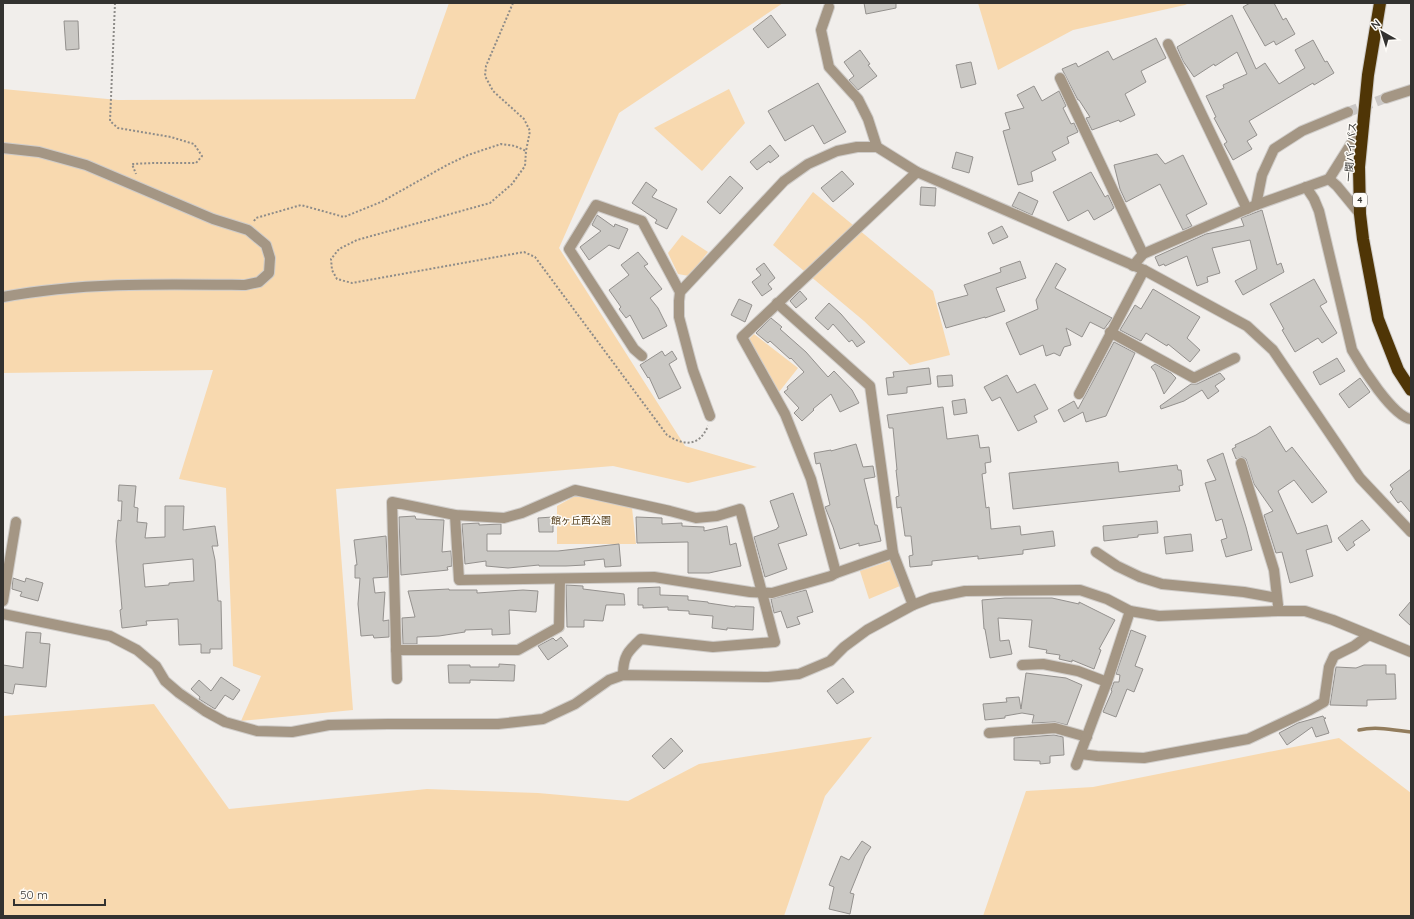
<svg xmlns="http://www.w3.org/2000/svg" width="1414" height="919" viewBox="0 0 1414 919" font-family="Quicksand,'Noto Sans JP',sans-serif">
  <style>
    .green { fill: #f8d9af }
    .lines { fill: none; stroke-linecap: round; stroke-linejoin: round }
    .stream { stroke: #927c5c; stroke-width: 3.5 }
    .building { fill: #cac8c4; stroke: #94918e; fill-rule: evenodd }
    .minor-tunnel { stroke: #cbc8c6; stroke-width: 10; stroke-dasharray: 10 5; stroke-linecap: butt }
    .minor-casing { stroke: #cfccc9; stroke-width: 12 }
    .highway-casing { stroke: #cfccc9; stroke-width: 14 }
    .path { stroke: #8e8c89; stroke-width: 2; stroke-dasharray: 2 2; stroke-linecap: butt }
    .minor { stroke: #a49684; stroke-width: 10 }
    .highway { stroke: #4f3506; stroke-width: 12 }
    .labels { text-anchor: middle; stroke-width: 3; stroke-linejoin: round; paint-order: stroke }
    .shield { fill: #fefcf8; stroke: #706f6c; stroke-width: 1 }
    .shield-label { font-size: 9px; font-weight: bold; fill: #333230 }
    .street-label { font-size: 10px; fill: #333230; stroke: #fefcf8 }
    .park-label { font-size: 10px; fill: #503a16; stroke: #fefcf8 }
  </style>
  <rect width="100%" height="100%" fill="#f1eeeb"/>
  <!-- green -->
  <g class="green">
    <polygon points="449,3 783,3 619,113 559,248 685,446 757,467 688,483 613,466 336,489 353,710 241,721 261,676 233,666 226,488 179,479 213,370 3,373 3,89 118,100 415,99"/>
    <polygon points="978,3 1189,3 1185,5 1073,30 998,70"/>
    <polygon points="729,89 745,123 702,171 654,128"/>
    <polygon points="813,192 933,291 950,355 910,365 864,321 773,245"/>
    <polygon points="682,235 708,252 689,276 678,274 668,253"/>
    <polygon points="754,334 798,368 779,392 749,339"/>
    <polygon points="577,495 632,508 636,544 557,544 557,506"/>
    <polygon points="890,561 900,586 869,599 860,571"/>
    <polygon points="154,704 229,809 427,789 538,793 628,801 699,764 872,737 825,796 784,916 3,916 3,716"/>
    <polygon points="1339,738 1411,793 1411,916 983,916 1026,791 1093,787"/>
  </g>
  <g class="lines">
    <!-- stream -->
    <path class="stream" d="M1359 730C1376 726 1394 730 1411 732"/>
  </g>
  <!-- building -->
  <g class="building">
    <polygon points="864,3 896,3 896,8 866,14"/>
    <polygon points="1250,3 1274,3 1283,20 1286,18 1295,34 1276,45 1274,41 1265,46 1243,7"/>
    <polygon points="771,15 786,35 768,48 753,29"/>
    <polygon points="1232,15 1256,69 1265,63 1279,84 1305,68 1295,50 1313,40 1325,62 1327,61 1334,73 1314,85 1313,83 1249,121 1257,135 1247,141 1252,149 1233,160 1224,144 1227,142 1214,118 1216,117 1206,96 1224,88 1223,85 1247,74 1237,52 1215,66 1214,64 1194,77 1183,61 1177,47"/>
    <polygon points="64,21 78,21 79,49 66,50"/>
    <polygon points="1156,38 1166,58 1141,71 1146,82 1125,94 1135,115 1120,122 1119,120 1092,130 1086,118 1090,117 1079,100 1078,100 1062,69 1076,63 1078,67 1108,51 1113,60"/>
    <polygon points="860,50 870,64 868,65 877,76 858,90 849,80 854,76 844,62"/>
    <polygon points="971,62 976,84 961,88 956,65"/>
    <polygon points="818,83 846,132 824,144 813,125 785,141 768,111"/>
    <polygon points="1034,86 1042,101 1059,91 1066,106 1063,108 1071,124 1074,123 1078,132 1067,137 1069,143 1052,152 1056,160 1031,172 1033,181 1018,185 1003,131 1010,129 1005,113 1024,108 1017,95"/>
    <polygon points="770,145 779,156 770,163 769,161 757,170 750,162"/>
    <polygon points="956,152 973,157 969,173 952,168"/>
    <polygon points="1157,154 1165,164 1183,155 1207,204 1186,215 1192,226 1183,230 1160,184 1126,202 1120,189 1114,165"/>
    <polygon points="842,171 854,184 833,202 821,188"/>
    <polygon points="1091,172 1105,197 1108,195 1114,208 1112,209 1112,210 1094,220 1088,210 1068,221 1053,192"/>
    <polygon points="730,176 743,188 720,214 707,202"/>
    <polygon points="646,182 657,190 652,197 677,209 667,229 655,223 657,220 632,203"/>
    <polygon points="921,187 936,188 935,206 920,205"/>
    <polygon points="1019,192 1038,201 1032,215 1012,206"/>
    <polygon points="1262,210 1277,265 1281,263 1284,272 1243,295 1235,281 1257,269 1250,240 1212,248 1220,273 1207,277 1208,282 1197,286 1187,256 1165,266 1164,264 1159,266 1155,257 1206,234 1244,226 1241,218"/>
    <polygon points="597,215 614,227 615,224 628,229 619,249 609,245 589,260 580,247 601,231 592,225"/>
    <polygon points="1002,226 1008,237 993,244 988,233"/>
    <polygon points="638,252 648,264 644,266 662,289 650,298 658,308 667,326 643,339 630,315 626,318 619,309 621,307 609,290 629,275 621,265"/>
    <polygon points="1020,261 1026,278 996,288 1005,311 985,318 985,317 946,328 938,303 968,295 964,285 1001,272 1000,268"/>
    <polygon points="764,263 775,278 768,284 772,289 762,296 752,282 761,275 756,269"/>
    <polygon points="1056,263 1066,269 1055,288 1112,318 1104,329 1090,322 1082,337 1066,328 1071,345 1064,347 1060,356 1054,353 1046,356 1043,345 1020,355 1006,323 1038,309 1036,300"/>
    <polygon points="1314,279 1327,302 1320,306 1337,333 1322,343 1318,338 1295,352 1282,330 1284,329 1270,304"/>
    <polygon points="1153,289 1200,317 1187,338 1200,350 1190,362 1168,344 1167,346 1146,333 1141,341 1120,330 1135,305 1141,309"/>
    <polygon points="800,291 807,299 796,308 790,301"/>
    <polygon points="739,299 752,305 745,322 731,315"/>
    <polygon points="829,303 841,314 865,342 857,347 852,340 849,342 833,324 828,330 815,318"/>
    <polygon points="771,318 782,327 780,329 806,352 828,377 834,371 852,390 859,403 840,412 831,394 813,409 814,410 802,421 794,413 799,408 784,392 788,389 787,387 804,372 791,358 790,359 770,341 768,343 756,333"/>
    <polygon points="1114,342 1135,353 1106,416 1086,422 1083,412 1064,422 1058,410 1074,401 1078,409"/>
    <polygon points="662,351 665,356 672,351 677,359 669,364 681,388 659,399 649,377 648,378 640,365"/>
    <polygon points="1337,358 1345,371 1320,385 1313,372"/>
    <polygon points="1155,364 1171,373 1176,378 1164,394 1155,372 1151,367"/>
    <polygon points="929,368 931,384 907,387 907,393 888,395 886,378 894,377 893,372"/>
    <polygon points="1220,373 1225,379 1215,386 1219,391 1208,399 1202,390 1184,401 1161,409 1160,406 1191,384 1197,384"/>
    <polygon points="952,375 953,386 938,387 937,376"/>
    <polygon points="1007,375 1017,393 1035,384 1048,409 1034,416 1037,422 1018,431 1000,397 992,401 984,387"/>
    <polygon points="1360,378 1370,392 1349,408 1339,394"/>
    <polygon points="965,399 967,413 954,415 952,401"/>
    <polygon points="943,407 947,439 978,435 980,448 989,447 991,462 985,463 986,473 982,474 986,508 989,507 991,529 1020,526 1021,535 1053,531 1055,546 1023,550 1023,554 978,559 978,556 932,561 932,565 910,567 909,556 913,555 911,536 905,536 901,507 897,508 896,497 899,496 896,470 897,470 893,428 889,428 887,415"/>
    <polygon points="1270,426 1286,452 1292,447 1327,492 1312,503 1294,480 1278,491 1297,534 1327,525 1332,542 1306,550 1313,576 1290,583 1282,552 1276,553 1264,515 1273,511 1254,484 1246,459 1242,457 1236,459 1232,449 1236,447 1235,445 1256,435"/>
    <polygon points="856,444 863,467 873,466 875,477 864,479 875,525 877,525 881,541 859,546 859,543 840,549 833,527 825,507 830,505 820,463 816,464 814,453 831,450 831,451"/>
    <polygon points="1223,453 1246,527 1252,550 1226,557 1221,540 1227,538 1222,519 1216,521 1205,483 1216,480 1207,460"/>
    <polygon points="1118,462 1119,472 1177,465 1178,470 1181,470 1183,485 1179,486 1180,491 1013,509 1009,473"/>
    <polygon points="1411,469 1411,513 1401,501 1398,503 1390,492 1393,489 1390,485"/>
    <path d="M119 485 136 486 134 507 138 508 137 522 147 523 145 538 165 537V506H184L183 530 215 526 218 546H212L215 560 218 601H221L222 649H210V653H201V644L179 645 178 619 146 621 147 625 122 628 120 610 122 609 116 541 118 520 121 521 122 501H118ZM193 559 194 581 169 583V585L145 587 143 564Z"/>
    <polygon points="793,493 807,535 778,544 787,569 765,577 754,537 777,529 777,528 779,527 770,501"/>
    <polygon points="415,516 416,519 444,520 442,552 451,551 452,566 447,567 448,570 401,575 399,517"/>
    <polygon points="553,517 553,532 539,532 538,518"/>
    <polygon points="636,517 662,518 662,524 682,523 682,526 704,527 704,531 727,526 730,545 736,543 741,566 709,573 688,573 688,542 637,543"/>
    <polygon points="1362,520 1370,530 1353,542 1355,545 1347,551 1338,538"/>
    <polygon points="1157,521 1158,533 1138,535 1138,537 1104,541 1103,526"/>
    <polygon points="479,523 479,525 501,524 501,534 487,534 487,551 558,551 619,544 621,566 605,567 604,559 584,561 585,565 566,566 539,566 539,565 508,568 486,566 486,561 465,564 462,524"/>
    <polygon points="1191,534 1193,551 1166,554 1164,537"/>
    <polygon points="386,536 388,577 373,578 375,593 385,592 383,621 389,620 389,637 374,638 373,635 361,636 358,604 360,578 355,578 355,565 357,565 354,540"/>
    <polygon points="13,578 25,582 26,578 43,583 38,601 20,596 22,592 12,589"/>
    <polygon points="566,585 583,586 583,589 624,594 625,605 606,605 603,621 584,620 584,627 567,627"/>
    <polygon points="660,587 660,595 688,596 688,600 708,602 708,603 735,607 735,606 754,607 753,630 727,628 727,630 712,628 713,616 689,614 689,611 668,610 668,607 643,608 643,605 638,605 638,588"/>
    <polygon points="449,589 449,590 477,590 477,593 523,590 538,591 536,612 509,610 510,634 492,635 492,629 465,630 465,632 439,636 417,637 417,644 403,644 402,618 415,617 408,591"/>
    <polygon points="806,590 813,612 797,617 800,624 787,628 781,611 774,613 771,599"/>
    <polygon points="1005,598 1052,598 1079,604 1079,602 1115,620 1099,649 1101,650 1094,669 1072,660 1072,662 1059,659 1060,655 1046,653 1047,650 1029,647 1032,620 998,618 1000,641 1009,640 1012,654 990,658 985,629 984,629 982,600"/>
    <polygon points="1411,601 1411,626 1399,615"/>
    <polygon points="1131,630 1146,636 1135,666 1143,669 1134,692 1127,689 1116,717 1103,712 1112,691 1111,690 1114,682 1119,682 1120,675 1116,674"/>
    <polygon points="26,632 41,633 40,643 50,644 46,687 15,684 13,694 3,692 3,665 23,668"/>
    <polygon points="561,637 568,646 548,660 538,646 553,638 556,641"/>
    <polygon points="499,664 515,665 514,681 470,680 470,683 449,683 448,665 470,665 470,667 499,667"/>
    <polygon points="1364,665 1386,665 1386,674 1395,674 1396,699 1367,700 1367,706 1330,705 1336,667 1356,668"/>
    <polygon points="1026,673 1066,678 1082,685 1067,725 1055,722 1032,723 1034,715 1022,713 1005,716 1005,718 985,720 983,704 1007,702 1006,698 1019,697 1021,709"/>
    <polygon points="221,677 240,690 233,700 225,695 215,709 199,699 200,697 191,689 199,680 211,691"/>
    <polygon points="843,678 854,692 837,704 827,691"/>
    <polygon points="1323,716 1324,718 1326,718 1324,719 1329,733 1316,737 1312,727 1287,745 1279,733 1298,723"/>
    <polygon points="1054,735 1063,737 1064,755 1050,756 1050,763 1040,764 1040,761 1014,760 1014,738"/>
    <polygon points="671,738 683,751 664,769 652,756"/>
    <polygon points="862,841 871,847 865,856 850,893 854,894 850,914 829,909 834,887 829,885 841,856 849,860"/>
  </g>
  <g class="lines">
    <!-- minor-tunnel -->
    <polyline class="minor-tunnel" points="1348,112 1386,98"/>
    <defs>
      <g id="minor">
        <polyline points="829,7 821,30 829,67 858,99 868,119 877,147"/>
        <polyline points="1168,44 1247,209"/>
        <polyline points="1060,78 1143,254"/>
        <polyline points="1386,98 1411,90"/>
        <path d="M3 148 39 152 86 165 213 219 248 230 266 245 270 258 269 273 259 282 245 285C164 284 83 282 3 297"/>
        <polyline points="1329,179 1363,125"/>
        <path d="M1306 187 1314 199 1319 211 1352 350C1361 366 1393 417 1411 419"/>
        <polyline points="1256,205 1262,175 1274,149 1302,131 1348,112"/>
        <polyline points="1133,266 1143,254 1256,205 1329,179 1337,186 1360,214"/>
        <polyline points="777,303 870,386 893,553 913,605"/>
        <polyline points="1110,332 1194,378 1235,358"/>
        <polyline points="642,356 634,349 569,249 596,205 642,221 680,292"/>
        <polyline points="1079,394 1144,270"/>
        <polyline points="710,416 693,370 679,317 679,301 680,292 784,181 808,164 837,151 857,147 877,147 917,172 1144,270 1247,326 1273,350 1360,478 1411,532"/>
        <polyline points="1241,463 1274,570 1278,605"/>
        <polyline points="455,515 459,580 654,577 750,592 772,593 831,576 836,573 893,553"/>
        <polyline points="1096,552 1117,566 1140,577 1162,584 1244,592 1277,598"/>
        <polyline points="836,573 811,479 785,414 742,337 917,172"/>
        <polyline points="3,601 16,522"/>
        <polyline points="3,614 110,636 137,650 156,666 165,681 179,693 205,711 225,722 257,731 292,732 329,725 388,724 498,724 543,719 575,704 609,680 623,675 768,677 799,674 830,661 844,647 867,630 913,605 931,598 965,591 1080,590 1107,599 1130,611 1159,616 1278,611 1305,611 1333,620 1411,652"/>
        <polyline points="396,650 518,650 559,627 560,579"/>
        <polyline points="1022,665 1043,664 1078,671 1107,682"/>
        <path d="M397 679 392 502 455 515 504 518 522 513 575 490 670 511 696 518 717 516 740 509 775 642 713 647 641 639C628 651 623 656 623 675"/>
        <polyline points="989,733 1055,728 1087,737"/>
        <polyline points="1081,754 1097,756 1144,758 1248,739 1310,710 1324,702 1329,667 1334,656 1354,646 1369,635"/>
        <polyline points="1076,765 1107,682 1130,611"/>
      </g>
      <polyline id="highway" points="1380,3 1368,75 1359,167 1360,214 1363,239 1378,319 1398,370 1411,390"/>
    </defs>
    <!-- minor casing -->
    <use href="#minor" class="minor-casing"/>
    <!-- highway casing -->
    <use href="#highway" class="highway-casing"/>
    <!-- path -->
    <g class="path">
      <polyline points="115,3 110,121 118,128 171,137 194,144 202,156 196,163 153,163 132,164 136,174"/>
      <path d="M513 3 486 66 485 76 493 91 524 119 530 131 526 151 525 166 512 184 490 203 357 240 339 249 331 259 332 270 337 279 352 283 524 252 535 257 667 435C684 446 699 447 708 426"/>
      <polyline points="254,221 256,218 301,205 344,217 381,202 447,165 468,155 501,144 515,146 526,151"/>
    </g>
    <!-- minor -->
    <use href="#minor" class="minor"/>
    <!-- highway -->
    <use href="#highway" class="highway"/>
  </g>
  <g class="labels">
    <!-- shield labels -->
    <rect class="shield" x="1353" y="193" width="14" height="14" rx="3"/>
    <g class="shield-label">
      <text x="1360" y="203">4</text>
    </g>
    <!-- street labels -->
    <g class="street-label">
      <text transform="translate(1350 152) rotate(-86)" y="4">一関バイパス</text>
    </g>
    <!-- park labels -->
    <g class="park-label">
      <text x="581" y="524">館ヶ丘西公園</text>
    </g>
  </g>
  <!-- border -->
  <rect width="1414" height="919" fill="none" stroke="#333230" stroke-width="8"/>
  <!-- north arrow -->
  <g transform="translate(1382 32) rotate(321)" stroke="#fefcf8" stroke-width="3" paint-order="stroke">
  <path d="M0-3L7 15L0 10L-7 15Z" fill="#333230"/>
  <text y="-6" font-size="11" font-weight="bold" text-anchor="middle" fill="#333230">N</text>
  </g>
  <!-- scale -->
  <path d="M14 899v6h91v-6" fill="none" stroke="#333230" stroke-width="2"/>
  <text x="20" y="899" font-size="12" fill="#333230" stroke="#fefcf8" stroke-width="3" paint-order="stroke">50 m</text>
</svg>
